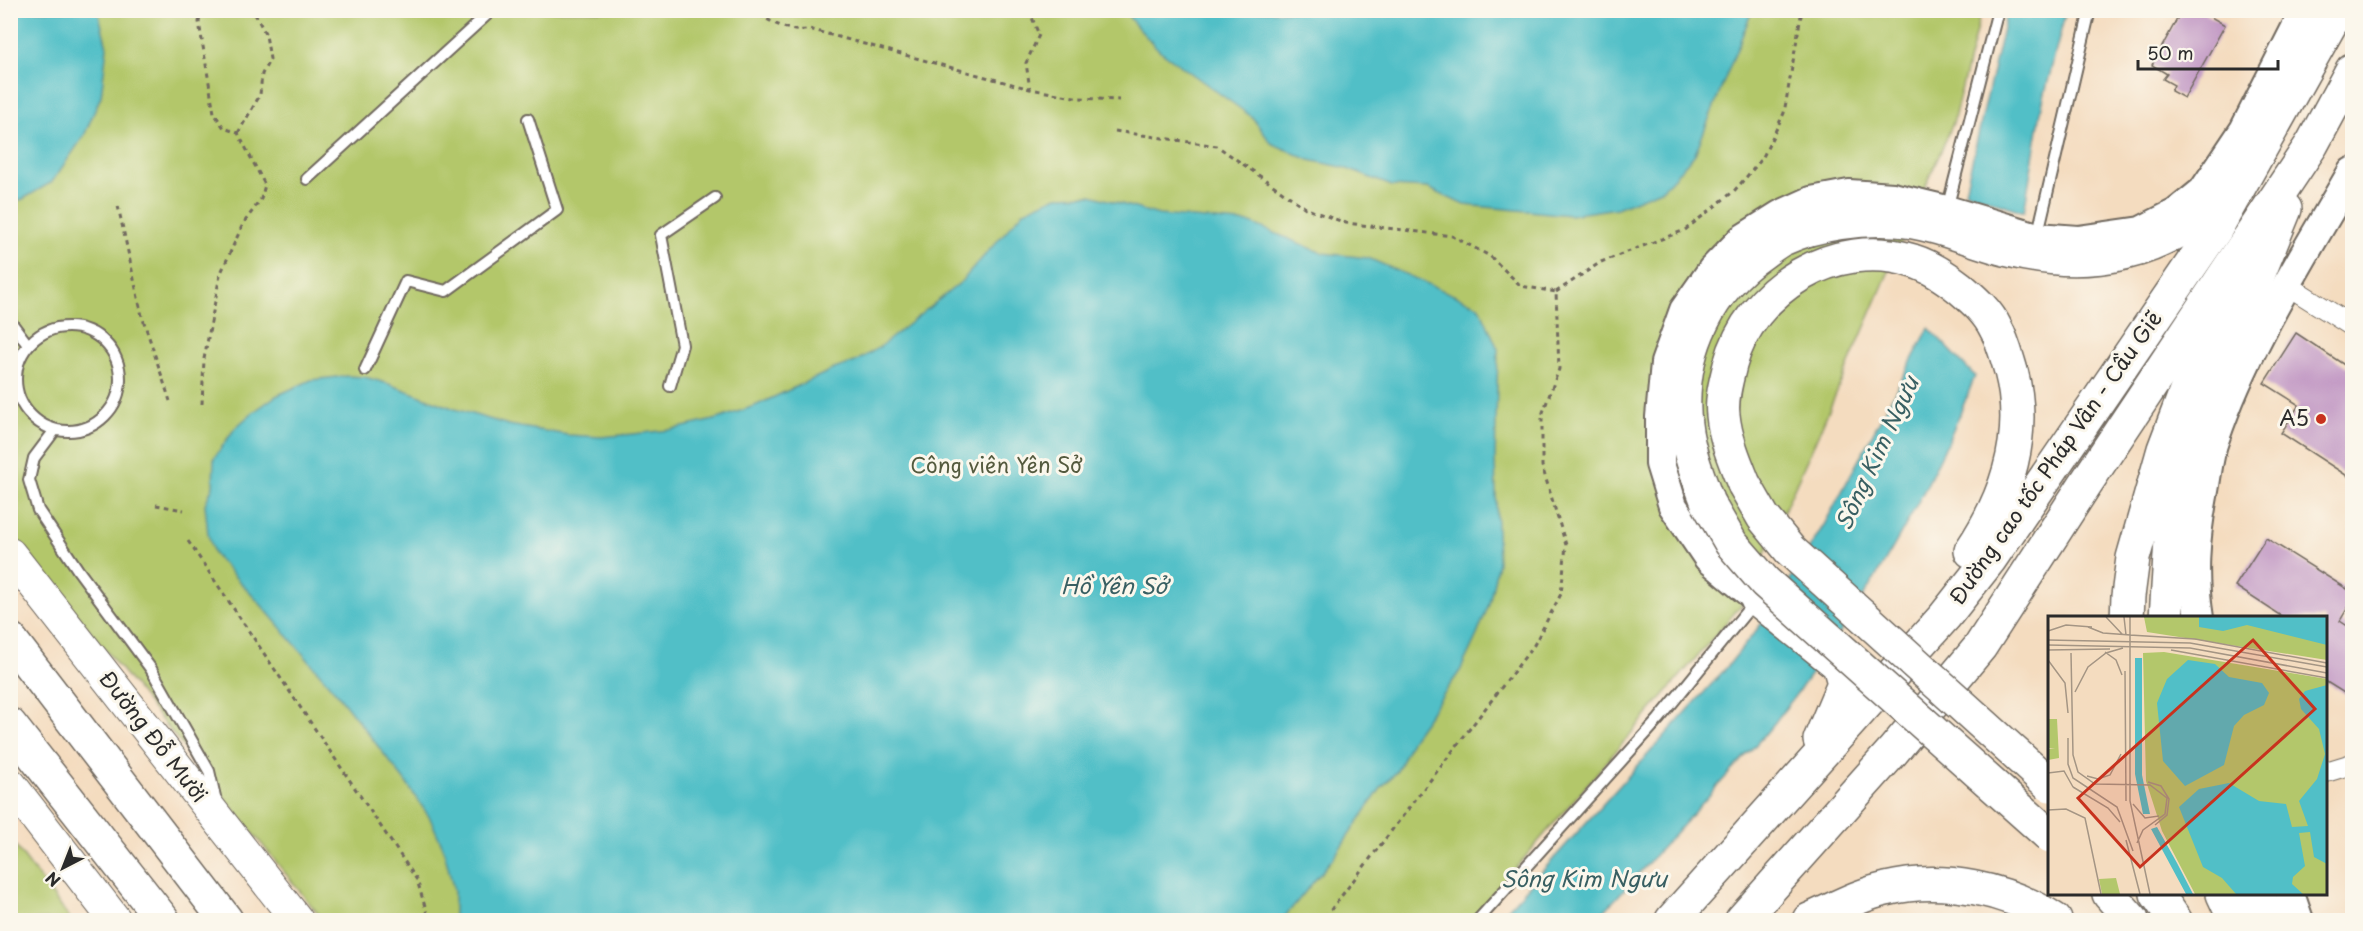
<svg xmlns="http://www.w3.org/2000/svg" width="2363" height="931" viewBox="0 0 2363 931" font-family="'Playpen Sans',sans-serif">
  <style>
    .green { fill: #b3c76b; stroke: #6f794b; stroke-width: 1.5 }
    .water { fill: #51bfc7; stroke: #3e7579; stroke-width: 1.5 }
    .building { fill: #c095c3 }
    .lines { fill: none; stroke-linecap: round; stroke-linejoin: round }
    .lane-casing { stroke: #71695f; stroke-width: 14 }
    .street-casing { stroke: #71695f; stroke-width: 22 }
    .secondary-casing { stroke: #71695f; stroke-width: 32 }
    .primary-casing { stroke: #71695f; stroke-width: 34 }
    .highway-casing { stroke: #71695f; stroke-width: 36 }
    .path { stroke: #71695f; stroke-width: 3; stroke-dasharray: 4.5 4.5; stroke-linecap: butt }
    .lane { stroke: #fff; stroke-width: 10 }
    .street { stroke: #fff; stroke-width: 20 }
    .secondary { stroke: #fff; stroke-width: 28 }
    .primary { stroke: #fff; stroke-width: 32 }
    .highway { stroke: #fff; stroke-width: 33 }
    .highway-bridge-casing { stroke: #71695f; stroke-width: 36; stroke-linecap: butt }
    .highway-bridge { stroke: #fff; stroke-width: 33 }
    .poi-dot { fill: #c8321e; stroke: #fbf7ec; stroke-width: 2 }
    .labels { text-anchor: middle; stroke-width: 6; stroke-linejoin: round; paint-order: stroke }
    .poi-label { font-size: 21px; fill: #2b2b2b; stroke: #fbf7ec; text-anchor: end }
    .street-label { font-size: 21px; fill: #2b2b2b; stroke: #fbf7ec }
    .park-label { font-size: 21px; fill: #545a3e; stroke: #fbf7ec }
    .water-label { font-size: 22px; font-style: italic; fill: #385f62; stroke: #fbf7ec }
    .inset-road { fill: none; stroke: #a49584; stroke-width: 1.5 }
    .view { fill: #c8321e; fill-opacity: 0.15; stroke: #c8321e; stroke-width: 3 }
    .inset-edge { fill: none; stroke: #2b2b2b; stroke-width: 3 }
  </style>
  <rect width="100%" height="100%" fill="#fbf7ec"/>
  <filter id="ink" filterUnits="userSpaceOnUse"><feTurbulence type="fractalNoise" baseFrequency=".0167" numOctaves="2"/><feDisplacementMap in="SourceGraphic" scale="12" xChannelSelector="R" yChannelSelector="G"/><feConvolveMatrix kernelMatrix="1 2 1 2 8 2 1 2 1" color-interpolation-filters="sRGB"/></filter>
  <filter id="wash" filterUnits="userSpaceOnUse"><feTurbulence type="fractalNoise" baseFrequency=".008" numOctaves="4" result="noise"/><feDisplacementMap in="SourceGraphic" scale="24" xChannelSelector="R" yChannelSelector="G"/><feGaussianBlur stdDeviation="1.35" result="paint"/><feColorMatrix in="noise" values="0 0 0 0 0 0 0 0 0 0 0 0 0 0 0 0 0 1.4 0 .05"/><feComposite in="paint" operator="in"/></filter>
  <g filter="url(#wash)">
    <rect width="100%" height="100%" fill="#f4dcbf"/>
    <!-- green -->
    <g class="green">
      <polygon points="11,11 1981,11 1953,123 1822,426 1742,604 1471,920 323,920 11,533"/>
      <polygon points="11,840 71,920 11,920"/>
    </g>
    <!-- water -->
    <g class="water">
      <polygon points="11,10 98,11 107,47 101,96 84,136 52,182 23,199 11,202"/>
      <polygon points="1124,11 1752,11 1695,154 1663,189 1617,208 1570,215 1464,205 1428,188 1392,186 1342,167 1309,160 1271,143 1252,117 1159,50 1138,28"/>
      <polygon points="2007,11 2066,11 2042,105 2024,212 1965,191"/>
      <polygon points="1091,195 1159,215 1251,223 1322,253 1368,258 1479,306 1498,349 1495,460 1498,563 1489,604 1477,635 1460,671 1413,737 1397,771 1381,788 1334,857 1282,920 454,920 454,891 443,847 430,818 405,781 339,696 263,607 214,554 208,534 205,504 213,486 214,458 235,428 252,413 276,396 311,380 347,376 365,377 389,384 455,409 509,425 568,435 601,437 633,434 670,430 718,419 757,405 834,369 855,362 880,347 961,282 1024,211 1057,196"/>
      <path d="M1929 328 1975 376C1928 501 1857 616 1776 721 1757 745 1735 766 1715 789 1675 833 1636 877 1596 920H1498L1727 667 1766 618 1824 525Z"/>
    </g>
    <g id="blocks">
      <!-- building -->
      <g class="building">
        <polygon points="2182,10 2199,10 2225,25 2184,98 2171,91 2174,85 2163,79 2167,74 2152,65"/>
        <polygon points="2296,333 2352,370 2352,479 2281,433 2299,405 2264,383"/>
        <polygon points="2266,538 2352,592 2352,600 2340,621 2352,629 2352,698 2325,681 2325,618 2284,618 2235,586"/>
      </g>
    </g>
  </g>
  <g filter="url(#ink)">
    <use href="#blocks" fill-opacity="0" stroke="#71695f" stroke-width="1.5"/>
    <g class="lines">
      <defs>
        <g id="lane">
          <polyline points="307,179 492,10"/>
          <polyline points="1947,209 1998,10"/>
          <polyline points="2037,237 2090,10"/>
          <polyline points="10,321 28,345"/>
          <circle cx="68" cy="379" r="52"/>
          <polyline points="365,370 406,281 446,291 557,210 528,119"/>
          <polyline points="670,386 682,345 661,235 715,198"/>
          <polyline points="55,430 34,458 29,480 38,510 78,570 151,669 209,771 216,801"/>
          <polyline points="1478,920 1659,719 1755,601"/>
        </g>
        <g id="street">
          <polyline points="2287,285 2352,326"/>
          <polyline points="2326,772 2352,764"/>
        </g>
        <g id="secondary">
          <polyline points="1757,599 1708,558 1673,506 1660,464 1660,417 1665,363 1684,310 1712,270 1742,239 1780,215 1811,201 1849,194 1893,197 1947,210 2037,237 2078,240 2141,231 2176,213 2203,191 2244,130 2305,10"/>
          <path d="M2199 618C2192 574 2195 539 2203 496 2207 477 2208 456 2215 438 2247 344 2303 258 2352 172"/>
          <polyline points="2290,894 2299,920"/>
        </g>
        <g id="primary">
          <polyline points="10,554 297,920"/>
          <polyline points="10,784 115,920"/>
        </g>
        <g id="highway">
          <path d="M1744 484C1735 462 1725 438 1723 415 1721 399 1726 381 1730 365 1750 289 1835 236 1913 261 1930 266 1946 277 1960 288 1974 300 1988 312 1996 329 2003 341 2007 358 2011 371 2028 436 2007 497 1971 551"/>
          <path d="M1708 503C1697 474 1685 444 1684 412 1681 348 1710 289 1762 253 1769 248 1777 241 1785 238 1818 223 1860 218 1896 220 1933 222 1970 240 2005 249 2085 271 2170 257 2224 191"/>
          <polyline points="1757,599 1839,665 1844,683 1820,740"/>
          <polyline points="2127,618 2128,596 2133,558 2164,449 2188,386 2241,282"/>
          <polyline points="2166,618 2172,525 2196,438 2233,337 2285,209"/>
          <polyline points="10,639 226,920"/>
          <polyline points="10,725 163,920"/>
          <polyline points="2109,894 2132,920"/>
          <polyline points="2157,894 2175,920"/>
          <polyline points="2223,894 2235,920"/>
          <polyline points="2257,894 2270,920"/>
          <polyline points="1672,920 1945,616 1990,559 2215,230 2338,10"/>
          <polyline points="1742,920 1893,751 1980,647 2084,486 2312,144 2352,70"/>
          <path d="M1809 920C1834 909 1859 895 1886 889 1942 875 2008 889 2055 920"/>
        </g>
      </defs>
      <!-- lane casing -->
      <use href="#lane" class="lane-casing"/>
      <!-- street casing -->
      <use href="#street" class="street-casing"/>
      <!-- secondary casing -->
      <use href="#secondary" class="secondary-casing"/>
      <!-- primary casing -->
      <use href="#primary" class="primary-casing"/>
      <!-- highway casing -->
      <use href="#highway" class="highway-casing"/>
      <!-- path -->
      <g class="path">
        <path d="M752 10C767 20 792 35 809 29L1030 89 1080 98 1119 100"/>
        <polyline points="1029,10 1039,35 1026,63 1030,89"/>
        <polyline points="1115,131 1217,146 1307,209 1346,223 1452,236 1490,256 1521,286 1556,292 1559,369 1542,415 1542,466 1566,545 1561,594 1534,645 1323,920"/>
        <polyline points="238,133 260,95 262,74 270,59 266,35 253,10"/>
        <polyline points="118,206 142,316 170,401"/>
        <polyline points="1556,292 1601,262 1685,230 1734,191 1762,159 1784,113 1802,10"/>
        <polyline points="202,404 204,359 220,275 243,224 261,199 265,185 238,133 224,128 214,113 199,22 202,10"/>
        <polyline points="156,505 184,510"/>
        <polyline points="188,541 417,880 429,920"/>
        <polyline points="1327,916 1332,920"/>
      </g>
      <!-- lane -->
      <use href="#lane" class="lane"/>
      <!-- street -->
      <use href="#street" class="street"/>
      <!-- secondary -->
      <use href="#secondary" class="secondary"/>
      <!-- primary -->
      <use href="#primary" class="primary"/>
      <!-- highway -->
      <use href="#highway" class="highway"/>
      <defs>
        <g id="highway-bridge">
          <polyline points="1744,484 1763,517 1790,550 2050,785"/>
          <polyline points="1708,503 1731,543 1765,582 2050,836"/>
        </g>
      </defs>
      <!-- highway-bridge casing -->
      <use href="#highway-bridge" class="highway-bridge-casing"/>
      <!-- highway-bridge -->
      <use href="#highway-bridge" class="highway-bridge"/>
    </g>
  </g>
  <!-- markers -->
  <circle class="poi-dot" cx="2321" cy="419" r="6"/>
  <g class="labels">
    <!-- poi labels -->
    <g class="poi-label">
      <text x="2309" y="426">A5</text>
    </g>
    <!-- street labels -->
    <g class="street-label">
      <text transform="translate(2056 458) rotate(-55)" y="7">Đường cao tốc Pháp Vân - Cầu Giẽ</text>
      <text transform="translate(153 737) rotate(52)" y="7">Đường Đỗ Mười</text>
    </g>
    <!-- park labels -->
    <g class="park-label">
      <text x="996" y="473">Công viên Yên Sở</text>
    </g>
    <!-- water labels -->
    <g class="water-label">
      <text transform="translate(1877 453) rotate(-65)" y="8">Sông Kim Ngưu</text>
      <text x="1114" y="594">Hồ Yên Sở</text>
      <text x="1584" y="887">Sông Kim Ngưu</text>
    </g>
  </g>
  <!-- overview -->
  <g transform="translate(2048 616)">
    <rect width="279" height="279" fill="#f4dcbf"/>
    <path d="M96 1H279V44L99 16ZM116 36 279 63V278H147L114 215 98 165 95 37ZM0 103H9L11 142 0 144V133L7 132H0ZM68 262 72 278H54L51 263Z" fill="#b3c76b"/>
    <path d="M151 1H279V29L199 9 175 15 151 11ZM87 42H94V159L102 198H95L87 158ZM140 44 167 48 181 61 214 67 221 77 216 89 196 99 186 110 176 149 137 170 115 145 109 87 119 63ZM279 69V248L266 241 262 216 251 217 257 250 245 261 244 268 255 278H188L174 262 155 251 131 191 151 173 181 167 211 185 238 188 244 211 260 210 251 185 269 163 277 138 271 113 253 93 251 83 257 75ZM109 211 129 247 145 278H138L103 213Z" fill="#51bfc7"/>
    <path class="inset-road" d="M58 1 74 18M76 1 78 19M82 1V19L147 23 279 47M40 11 55 17 82 19V185L102 278M0 15 18 9 44 11M0 24 142 27 279 51M0 29 142 32 279 57M0 34 62 33M123 34 279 62M57 36 68 44 74 59M23 37 25 139 30 156 47 168 102 169 119 182 117 198 95 214 89 227M0 44 17 67 20 97M77 55 78 185M27 76 40 51 58 37 75 32M20 122V148L25 162 69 191 85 235M0 157 16 155 25 171M39 160 50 163 62 159 73 138M100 166 113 170 121 183 119 199 107 209M25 171 60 192 72 206M85 188 97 202 111 200M0 194 18 193 37 202 53 278M78 224 92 278"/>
    <path class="view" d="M205 24 267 93 92 251 30 182Z"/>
    <rect width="279" height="279" class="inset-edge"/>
  </g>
  <!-- margin -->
  <rect width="2363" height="931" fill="none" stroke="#fbf7ec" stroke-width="36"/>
  <!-- north arrow -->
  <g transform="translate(63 868) rotate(222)" stroke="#fbf7ec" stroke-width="4.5" paint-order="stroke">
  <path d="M0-4.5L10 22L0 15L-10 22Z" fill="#2b2b2b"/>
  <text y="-9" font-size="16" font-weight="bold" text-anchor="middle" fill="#2b2b2b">N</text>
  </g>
  <!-- scale -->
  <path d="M2138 60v9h140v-9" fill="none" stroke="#2b2b2b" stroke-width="3"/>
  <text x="2147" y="60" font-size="18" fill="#2b2b2b" stroke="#fbf7ec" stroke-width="4.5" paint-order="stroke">50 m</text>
</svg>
